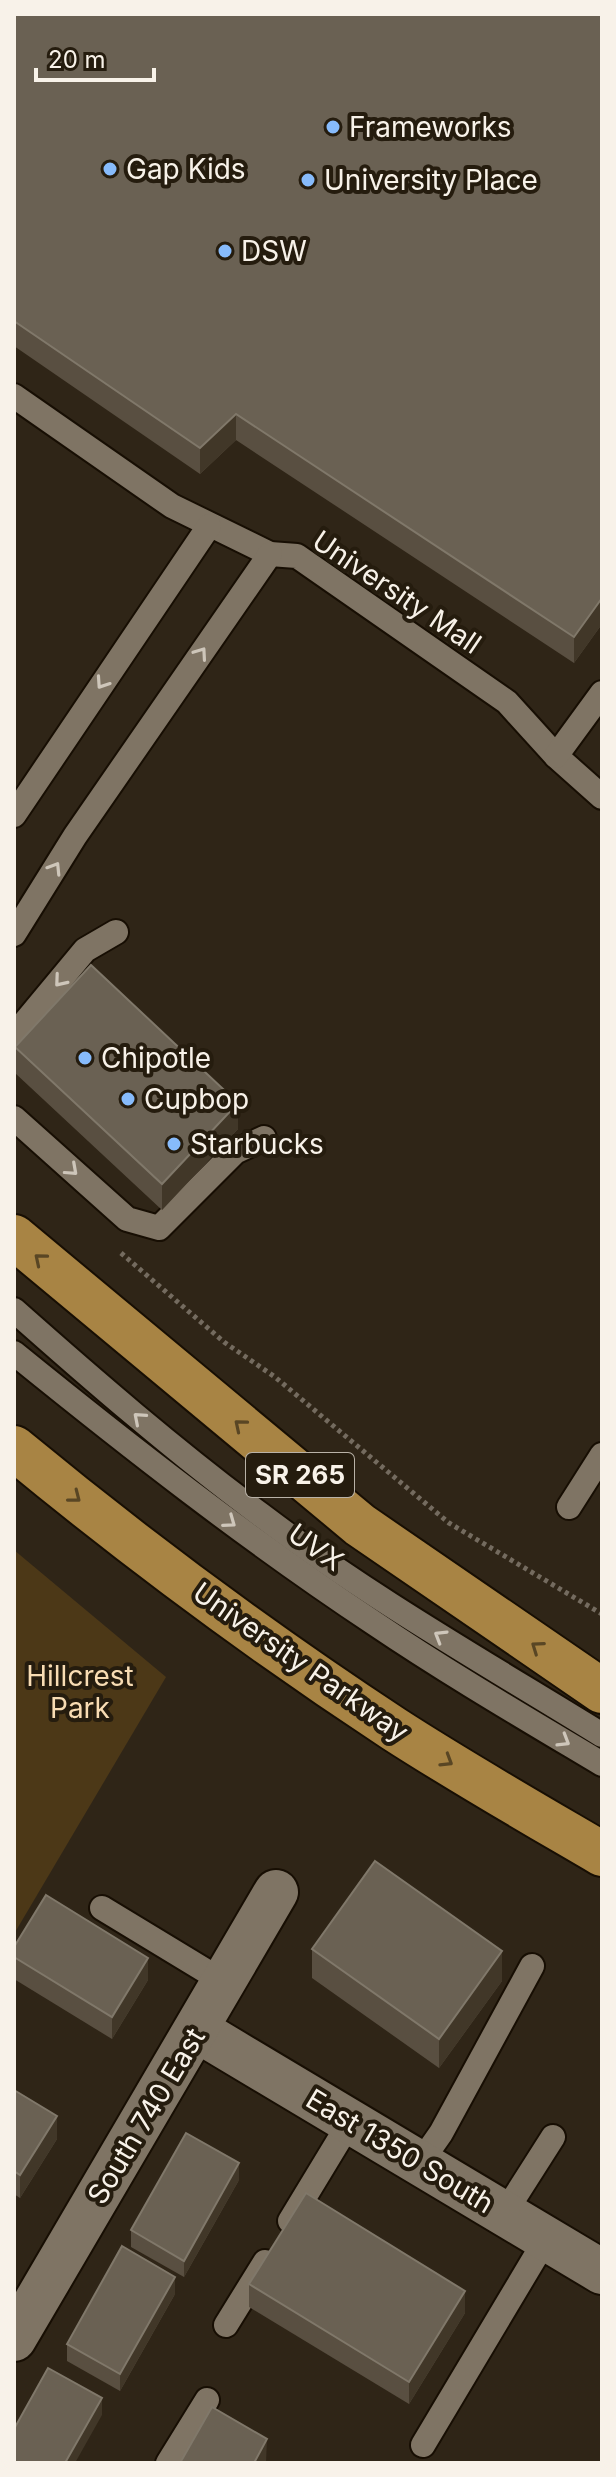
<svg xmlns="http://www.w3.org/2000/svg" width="616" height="2477" viewBox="0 0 616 2477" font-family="Inter,sans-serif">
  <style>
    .green { fill: #4c3817 }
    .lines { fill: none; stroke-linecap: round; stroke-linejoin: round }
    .service-casing { stroke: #170e03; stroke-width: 28 }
    .minor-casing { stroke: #170e03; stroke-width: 48 }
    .primary-casing { stroke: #170e03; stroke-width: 48 }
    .path { stroke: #746b5f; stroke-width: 5; stroke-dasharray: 4 4; stroke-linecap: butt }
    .service { stroke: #7f7464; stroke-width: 24 }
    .minor { stroke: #7f7464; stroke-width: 44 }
    .primary { stroke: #a88444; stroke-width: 44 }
    .wall { fill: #594f41 }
    .shaded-wall { fill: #413728 }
    .building { fill: #6a6153; stroke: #80786a; stroke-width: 2 }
    .oneway { stroke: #cec6ba }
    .oneway2 { stroke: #594624 }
    .poi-dot { fill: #87bbfb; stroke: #251c0e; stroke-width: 3 }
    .labels { text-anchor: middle; stroke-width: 8; stroke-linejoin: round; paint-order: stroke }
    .shield { fill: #251c0e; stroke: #b9b2a7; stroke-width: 2 }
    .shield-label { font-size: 26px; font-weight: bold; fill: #f8f2e9 }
    .poi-label { font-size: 28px; fill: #f8f2e9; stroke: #251c0e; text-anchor: start }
    .street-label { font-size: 28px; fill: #f8f2e9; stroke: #251c0e }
    .park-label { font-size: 28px; fill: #f8dcb3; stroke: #251c0e }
  </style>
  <rect width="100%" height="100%" fill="#2f2517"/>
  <!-- green -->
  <polygon class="green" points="14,1550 166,1677 14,1934"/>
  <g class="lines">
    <defs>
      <g id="service">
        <polyline points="14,396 172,506 270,554 297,556 507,702 556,756 602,797"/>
        <polyline points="556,756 602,693"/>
        <polyline points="14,815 209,526"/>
        <polyline points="14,934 75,836 270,554"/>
        <polyline points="14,1041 26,1021 85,950 116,932"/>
        <polyline points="14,1118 127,1219 159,1228 235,1152 264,1138"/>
        <path d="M14 1310C94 1381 175 1451 261 1515 369 1597 487 1664 602 1735"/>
        <path d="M14 1353C131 1448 249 1540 374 1623 448 1673 525 1718 602 1764"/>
        <polyline points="569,1507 602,1455"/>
        <polyline points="102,1908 224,1982"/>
        <polyline points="420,2163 441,2133 532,1966"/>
        <polyline points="504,2214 553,2137"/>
        <polyline points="290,2221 350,2122"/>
        <polyline points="226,2325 265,2262"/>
        <polyline points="423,2445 546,2239"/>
        <polyline points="168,2463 207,2400"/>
      </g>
      <g id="minor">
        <polyline points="197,2030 602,2272"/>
        <polyline points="14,2339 276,1892"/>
      </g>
      <g id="primary">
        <polyline points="14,1237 360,1525 602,1691"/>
        <path d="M14 1448C135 1548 263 1643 394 1729 462 1773 532 1813 602 1854"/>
      </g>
    </defs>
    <!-- service casing -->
    <use href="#service" class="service-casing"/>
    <!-- minor casing -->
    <use href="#minor" class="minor-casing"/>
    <!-- primary casing -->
    <use href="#primary" class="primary-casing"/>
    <!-- path -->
    <polyline class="path" points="121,1253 224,1342 275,1377 449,1523 602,1614"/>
    <!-- service -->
    <use href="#service" class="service"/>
    <!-- minor -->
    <use href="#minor" class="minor"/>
    <!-- primary -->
    <use href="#primary" class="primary"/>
  </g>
  <!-- wall -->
  <g class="wall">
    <polygon points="14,14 602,14 602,624 574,663 236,440 200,474 14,346"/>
    <polygon points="15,1047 238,1129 162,1210 15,1073"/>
    <polygon points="14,1947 148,1980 112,2039 14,1979"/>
    <polygon points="312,1949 502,1981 439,2068 312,1978"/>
    <polygon points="14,2090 57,2139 20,2198 14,2194"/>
    <polygon points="239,2180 184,2277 131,2247 131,2230"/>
    <polygon points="249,2284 465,2313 409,2404 249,2307"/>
    <polygon points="175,2294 120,2391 67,2361 67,2344"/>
  </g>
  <!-- shaded-wall -->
  <g class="shaded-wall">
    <polygon points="236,414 236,440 200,474 200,448"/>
    <polygon points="602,598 602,624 574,663 574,637"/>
    <polygon points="238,1103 238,1129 162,1210 162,1184"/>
    <polygon points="502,1951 502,1981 439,2068 439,2039"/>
    <polygon points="148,1958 148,1980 112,2039 112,2017"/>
    <polygon points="57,2116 57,2139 20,2198 20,2175"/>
    <polygon points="239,2163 239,2180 184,2277 184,2261"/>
    <polygon points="175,2277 175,2294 120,2391 120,2374"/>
    <polygon points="465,2291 465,2313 409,2404 409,2382"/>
    <polygon points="102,2398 102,2415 75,2463 65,2463"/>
    <polygon points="267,2439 266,2463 254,2463"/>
  </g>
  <!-- building -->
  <g class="building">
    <polygon points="14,14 602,14 602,598 574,637 236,414 200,448 14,321"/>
    <polygon points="91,965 238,1103 162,1184 15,1047"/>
    <polygon points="375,1861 502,1951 439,2039 312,1949"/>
    <polygon points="46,1895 148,1958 112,2017 14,1957 14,1947"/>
    <polygon points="14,2090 57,2116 20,2175 14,2171"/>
    <polygon points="186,2133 239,2163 184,2261 131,2230"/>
    <polygon points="306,2193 465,2291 409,2382 249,2284"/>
    <polygon points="122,2246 175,2277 120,2374 67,2344"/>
    <polygon points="48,2368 102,2398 65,2463 14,2463 14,2429"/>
    <polygon points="212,2407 267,2439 254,2463 180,2463"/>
  </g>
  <!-- one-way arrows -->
  <defs><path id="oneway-chevron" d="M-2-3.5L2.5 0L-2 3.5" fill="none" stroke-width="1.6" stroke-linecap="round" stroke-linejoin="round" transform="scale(2)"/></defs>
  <g class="oneway">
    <use href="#oneway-chevron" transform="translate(201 653) rotate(-55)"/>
    <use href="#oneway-chevron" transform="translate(102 683) rotate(124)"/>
    <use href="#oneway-chevron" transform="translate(55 868) rotate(-58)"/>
    <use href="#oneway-chevron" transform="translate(60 981) rotate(130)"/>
    <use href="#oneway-chevron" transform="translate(72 1170) rotate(42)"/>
    <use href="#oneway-chevron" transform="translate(139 1418) rotate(-139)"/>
    <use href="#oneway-chevron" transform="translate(230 1522) rotate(36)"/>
    <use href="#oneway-chevron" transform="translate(440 1636) rotate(-149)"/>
    <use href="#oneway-chevron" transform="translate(564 1741) rotate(31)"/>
  </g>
  <g class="oneway2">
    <use href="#oneway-chevron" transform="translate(40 1259) rotate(-140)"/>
    <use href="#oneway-chevron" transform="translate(240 1425) rotate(-140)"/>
    <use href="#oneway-chevron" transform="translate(75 1497) rotate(38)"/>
    <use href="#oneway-chevron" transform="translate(537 1647) rotate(-145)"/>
    <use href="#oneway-chevron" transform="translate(447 1761) rotate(32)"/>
  </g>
  <!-- markers -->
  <g class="poi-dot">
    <circle cx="333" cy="127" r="8"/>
    <circle cx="110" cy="169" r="8"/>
    <circle cx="308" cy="180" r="8"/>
    <circle cx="225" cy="251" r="8"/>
    <circle cx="85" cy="1058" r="8"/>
    <circle cx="128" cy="1099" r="8"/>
    <circle cx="174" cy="1144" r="8"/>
  </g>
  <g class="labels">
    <!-- shield labels -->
    <rect class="shield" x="246" y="1453" width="108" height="44" rx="6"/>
    <g class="shield-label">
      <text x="300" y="1484">SR 265</text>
    </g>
    <!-- poi labels -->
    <g class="poi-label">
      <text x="349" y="137">Frameworks</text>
      <text x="126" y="179">Gap Kids</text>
      <text x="324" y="190">University Place</text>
      <text x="241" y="261">DSW</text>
      <text x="101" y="1068">Chipotle</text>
      <text x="144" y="1109">Cupbop</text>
      <text x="190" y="1154">Starbucks</text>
    </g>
    <!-- street labels -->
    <g class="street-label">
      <text transform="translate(397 592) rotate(34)" y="10">University Mall</text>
      <text transform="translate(316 1547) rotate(35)" y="10">UVX</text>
      <text transform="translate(301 1662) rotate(35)" y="10">University Parkway</text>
      <text transform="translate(146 2116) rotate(-59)" y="10">South 740 East</text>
      <text transform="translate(400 2151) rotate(31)" y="10">East 1350 South</text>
    </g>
    <!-- park labels -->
    <g class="park-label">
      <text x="80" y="1686">Hillcrest<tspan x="80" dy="32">Park</tspan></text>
    </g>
  </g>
  <!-- border -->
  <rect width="616" height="2477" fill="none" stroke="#f8f2e9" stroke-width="32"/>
  <!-- scale -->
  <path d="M36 68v12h118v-12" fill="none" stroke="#f8f2e9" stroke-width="4"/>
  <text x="48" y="68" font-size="24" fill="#f8f2e9" stroke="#251c0e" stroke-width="6" paint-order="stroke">20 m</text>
</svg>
